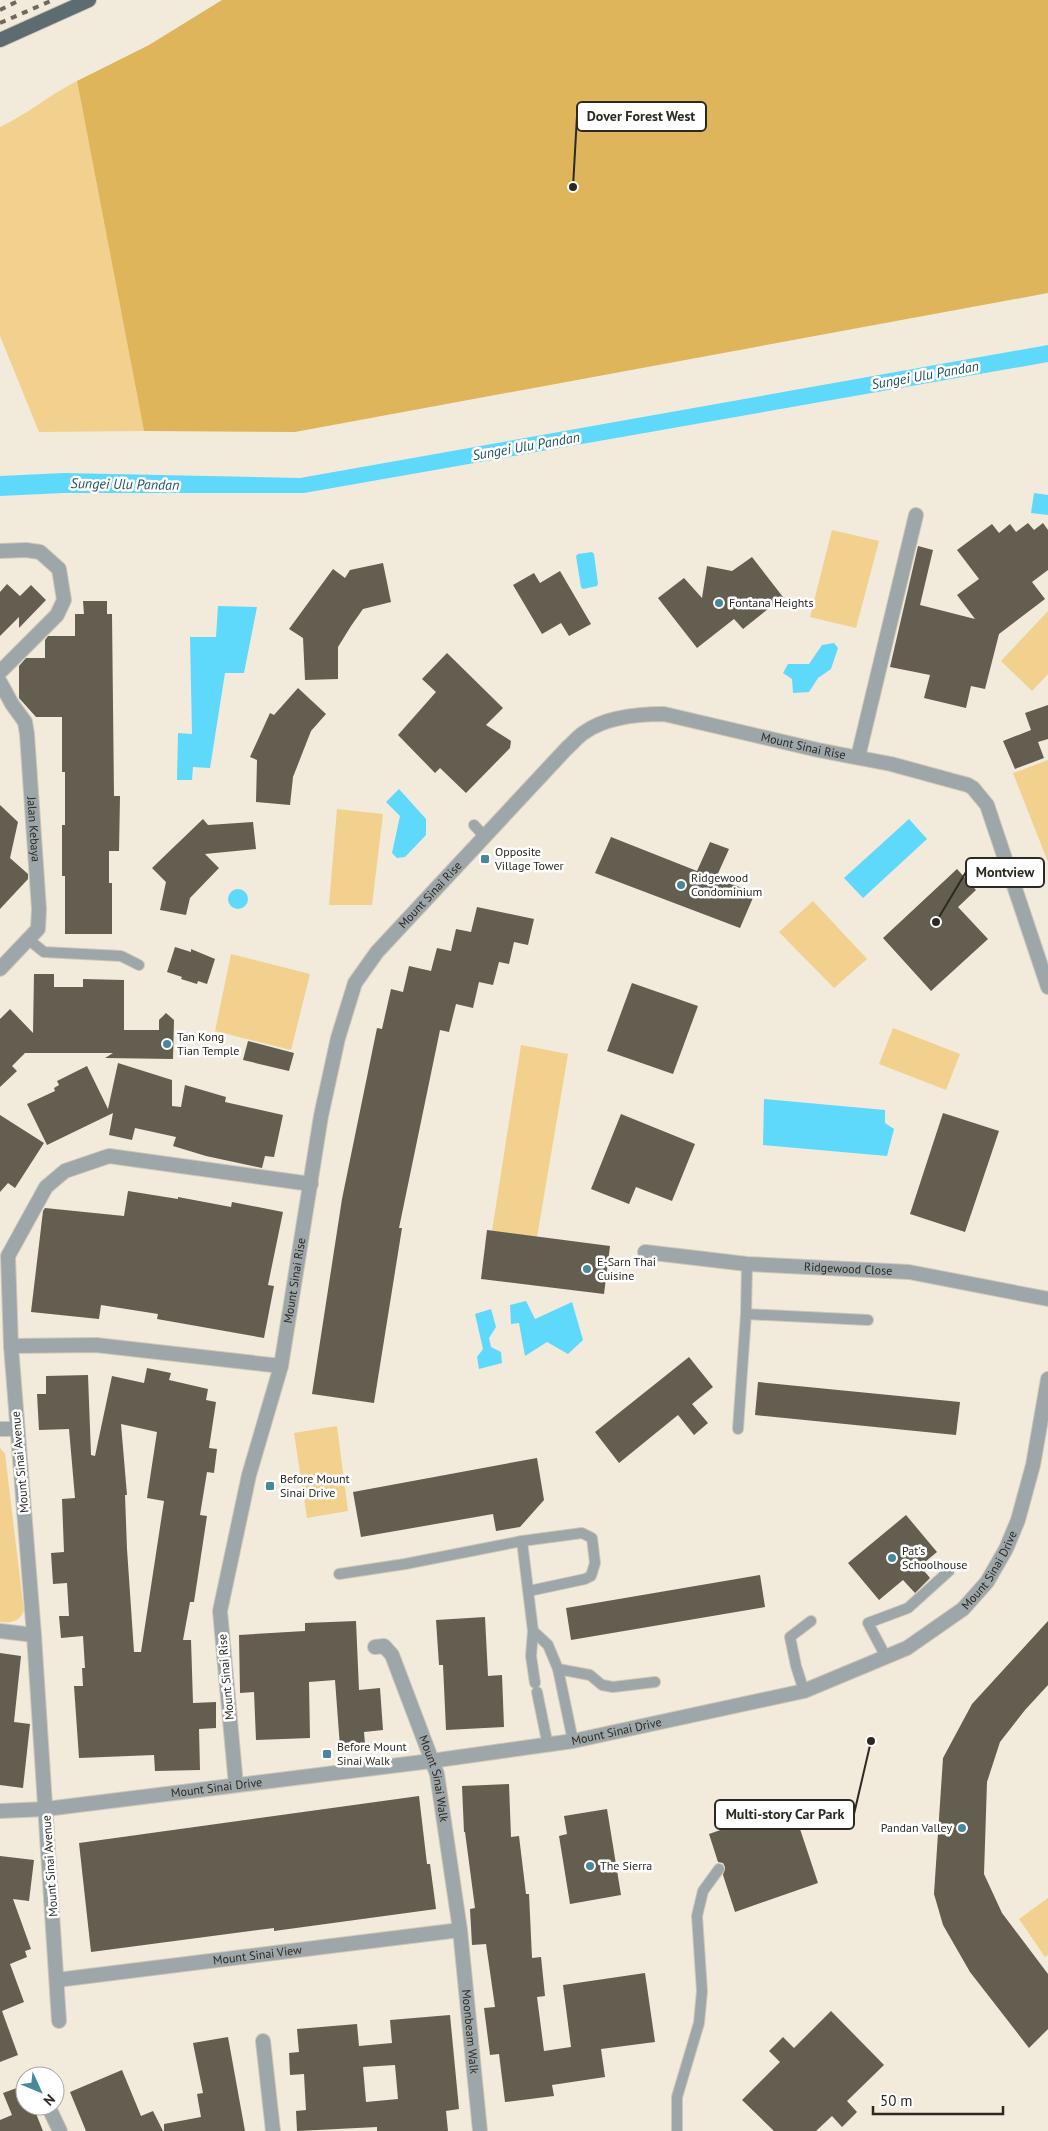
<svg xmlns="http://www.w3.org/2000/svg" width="1048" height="2131" viewBox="0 0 1048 2131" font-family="'PT Sans',sans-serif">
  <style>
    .green { fill: #f1d18d }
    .forest { fill: #deb55b }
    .water { fill: #5ed9fb }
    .building { fill: #645e50; fill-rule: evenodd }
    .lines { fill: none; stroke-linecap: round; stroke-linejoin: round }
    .service-casing { stroke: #cec7b9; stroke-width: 12 }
    .minor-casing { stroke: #cec7b9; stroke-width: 16 }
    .primary-casing { stroke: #cec7b9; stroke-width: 16 }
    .service { stroke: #9da6a8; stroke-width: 10 }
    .minor { stroke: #9da6a8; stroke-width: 14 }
    .primary { stroke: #5d6c71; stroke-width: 14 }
    .rail { stroke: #6e6960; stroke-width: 4; stroke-dasharray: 6 6; stroke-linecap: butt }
    .poi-dot { fill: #47889b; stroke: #fff; stroke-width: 2 }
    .labels { text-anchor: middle; stroke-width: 5; stroke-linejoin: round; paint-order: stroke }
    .poi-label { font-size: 12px; fill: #2c2923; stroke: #fff; text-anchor: start }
    .street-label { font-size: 12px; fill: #2c2923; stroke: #fff }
    .water-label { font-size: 14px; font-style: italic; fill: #1e5260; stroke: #fff }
    .leader { fill: none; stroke: #2c2923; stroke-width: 2 }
    .callout-dot { fill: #2c2923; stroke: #fff; stroke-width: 2 }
    .callout { fill: #fff; stroke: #2c2923; stroke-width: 2 }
    .callout-label { font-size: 14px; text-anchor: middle; font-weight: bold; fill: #2c2923 }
  </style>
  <rect width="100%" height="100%" fill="#f2eada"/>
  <!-- green -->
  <g class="green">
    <path d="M77 81 144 431 39 432 0 336V127C28 114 49 95 77 81Z"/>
    <polygon points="832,530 879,541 856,628 810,617"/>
    <polygon points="1048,611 1048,674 1032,691 1001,661"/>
    <polygon points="1048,760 1048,862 1013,773"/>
    <polygon points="337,809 383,814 372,905 329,905"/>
    <polygon points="813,901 867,959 834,988 779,932"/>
    <polygon points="231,954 310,974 291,1050 215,1031"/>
    <polygon points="893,1028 960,1054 946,1090 879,1064"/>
    <polygon points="521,1045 568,1054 537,1237 492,1231"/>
    <polygon points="337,1426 348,1511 307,1518 294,1433"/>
    <path d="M0 1448 5 1454 24 1611C19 1622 11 1623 0 1622Z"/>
    <polygon points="1048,1898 1048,1955 1045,1957 1019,1919"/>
  </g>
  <!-- forest -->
  <polygon class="forest" points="222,0 1048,0 1048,293 295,432 144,431 77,81 149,45"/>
  <!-- water -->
  <g class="water">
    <polygon points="1048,345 1048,362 304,493 63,493 0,496 0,476 64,473 300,478"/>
    <polygon points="1034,493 1048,495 1048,515 1031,513"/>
    <polygon points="592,552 594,554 598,584 597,586 583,589 581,587 576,556 578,554"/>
    <polygon points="218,606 257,607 244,673 225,673 210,768 193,767 192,780 177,780 178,733 192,734 190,637 216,637"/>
    <polygon points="834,643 838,648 831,669 818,678 809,692 793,693 792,679 783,673 788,664 809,664 822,645"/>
    <polygon points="399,789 426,819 426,835 405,857 397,858 392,853 400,816 386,802"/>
    <polygon points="909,819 927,839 863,898 844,878"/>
    <circle cx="238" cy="899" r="10"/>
    <polygon points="764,1099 885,1110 885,1123 894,1129 887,1156 763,1145"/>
    <polygon points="526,1301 535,1319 572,1302 583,1340 568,1354 547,1342 525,1356 519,1323 511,1324 510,1305"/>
    <polygon points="491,1309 496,1327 489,1338 491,1347 501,1352 502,1363 479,1369 477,1357 483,1349 475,1314"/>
  </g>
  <!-- building -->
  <g class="building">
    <polygon points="1028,523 1034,530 1043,523 1048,530 1048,570 1032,582 1045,599 999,634 985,689 971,686 966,708 924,698 930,675 890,667 918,546 933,550 920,605 975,619 957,595 979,579 957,550 992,524 999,533 1010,524 1016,532"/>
    <polygon points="752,557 783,597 743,629 734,619 697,648 658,598 684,578 702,598 707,566 732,571"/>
    <polygon points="383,563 391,602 363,609 351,626 338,647 338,679 305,680 303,638 289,629 333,569 345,578 350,570"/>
    <polygon points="560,571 591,624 569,636 561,623 542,634 513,585 534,573 540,583"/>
    <polygon points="7,584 20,596 31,585 46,600 19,628 19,617 0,636 0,592"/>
    <polygon points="83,601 107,601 107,614 112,614 114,796 120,796 119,851 109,851 109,883 112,883 112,934 65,934 65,876 62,876 62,825 65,825 65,772 62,772 62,717 36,717 19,698 19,666 26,658 45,658 45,640 48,636 75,636 75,614 84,614"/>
    <polygon points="447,653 503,708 486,725 511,741 510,748 466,793 440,768 435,773 398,735 436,692 422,679"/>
    <polygon points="298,688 326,714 311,731 293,777 290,805 256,802 257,760 250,757 270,713 274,715"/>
    <polygon points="1048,705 1048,739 1038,742 1044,758 1015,769 1003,741 1031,730 1025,713"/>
    <polygon points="0,805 18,822 10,858 28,874 28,879 0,909"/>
    <polygon points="203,819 208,825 253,822 256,849 205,854 219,868 190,898 186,915 160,910 166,882 152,868"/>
    <polygon points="611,837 697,871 710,842 729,849 716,878 755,893 740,928 595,873"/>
    <polygon points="957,869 976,890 958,907 988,939 931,991 883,938"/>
    <polygon points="477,907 534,919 528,945 514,942 509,964 499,962 493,985 479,982 473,1008 456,1004 449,1032 440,1030 399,1228 402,1228 374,1403 312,1394 342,1199 377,1028 382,1029 391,989 403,992 409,966 431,971 437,948 451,951 456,929 471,932"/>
    <polygon points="175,947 191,952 191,949 215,959 207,984 198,981 197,984 181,979 182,977 167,972"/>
    <polygon points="34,974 54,974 54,987 83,987 83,979 124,980 124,1030 159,1030 159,1020 166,1013 174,1020 173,1059 105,1058 113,1053 25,1053 12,1066 17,1071 0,1087 0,1019 10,1009 33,1033"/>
    <polygon points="632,983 698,1006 673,1074 607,1051"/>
    <polygon points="248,1041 294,1053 289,1071 243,1060"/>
    <polygon points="118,1063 172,1080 172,1106 181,1107 185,1085 226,1097 225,1102 283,1115 274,1157 265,1156 262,1168 206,1156 173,1146 176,1137 135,1128 132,1140 109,1135 113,1113 47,1145 27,1104 55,1091 54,1088 59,1085 57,1081 87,1066 108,1109"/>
    <polygon points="943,1113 999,1131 965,1232 910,1214"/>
    <polygon points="621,1114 695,1144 672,1201 636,1187 629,1204 591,1189"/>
    <polygon points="0,1115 44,1143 15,1188 8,1183 0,1192"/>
    <polygon points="128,1191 178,1199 178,1197 231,1207 232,1202 283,1212 268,1285 274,1286 264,1338 157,1319 158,1314 101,1305 99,1319 31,1312 43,1211 45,1208 124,1216"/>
    <polygon points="487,1230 610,1246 604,1294 481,1279"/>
    <polygon points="689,1357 713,1387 692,1404 708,1423 694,1435 678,1415 619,1463 595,1432"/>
    <path d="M147 1368 171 1373 169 1380 208 1389 206 1400 216 1402 209 1448 217 1449 214 1473 207 1472 200 1515 207 1516 194 1602H190L183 1640H191L193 1703 216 1702V1728L199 1729 200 1770 155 1771 154 1755 79 1758 74 1686H83L82 1668H85L83 1636 61 1638 59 1616H69L67 1583 53 1584 51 1553 64 1552 62 1499 75 1498 69 1429 39 1430 37 1394H46V1376L88 1375 91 1455 95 1456 112 1376 144 1383ZM121 1424 157 1432 147 1498 164 1501 141 1652H134L127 1549 125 1495H127Z"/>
    <polygon points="758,1382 960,1402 956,1435 755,1415"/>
    <polygon points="537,1458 544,1500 520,1527 496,1531 493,1514 361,1537 353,1492"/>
    <polygon points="906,1515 937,1552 920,1566 930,1578 915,1593 903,1580 879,1600 848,1563"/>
    <polygon points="760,1575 765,1607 571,1640 566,1608"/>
    <polygon points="485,1617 488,1676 502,1675 504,1727 446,1730 443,1665 439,1665 436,1620"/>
    <polygon points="356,1621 359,1690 380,1688 383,1730 364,1732 365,1744 340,1747 335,1680 309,1682 310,1738 256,1740 254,1692 240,1693 239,1635 305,1631 305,1623"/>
    <polygon points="1048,1621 1048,1685 1025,1710 1000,1742 987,1782 984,1874 1002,1913 1048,1974 1048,2029 1029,2048 970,1972 943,1925 934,1894 943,1758 972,1704"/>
    <polygon points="0,1653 21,1656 14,1722 30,1724 23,1788 0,1785"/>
    <polygon points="509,1784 511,1837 519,1836 526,1894 529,1894 532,1958 541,1957 545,1996 537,1997 544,2051 571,2047 563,1985 645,1973 655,2042 601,2049 605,2077 552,2085 554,2096 505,2102 499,2054 490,2055 484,2008 495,2007 486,1944 472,1945 470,1909 475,1908 465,1832 464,1832 462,1786"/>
    <polygon points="419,1796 427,1864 430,1864 436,1909 274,1931 274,1928 91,1952 79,1843"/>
    <polygon points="792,1805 818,1883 735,1912 723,1875 725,1867 723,1863 718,1862 709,1834"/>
    <polygon points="607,1809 621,1895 570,1904 559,1836 567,1834 564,1816"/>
    <polygon points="0,1856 34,1860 29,1901 13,1899 31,1949 25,1951 27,1957 10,1964 24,2002 2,2011 18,2055 0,2062"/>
    <polygon points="831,2011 884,2065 847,2101 857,2112 842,2127 832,2116 816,2131 774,2131 742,2100 780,2062 769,2051 783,2037 794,2048"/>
    <path d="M450 2015 459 2109 446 2111 448 2131H377V2127L297 2131 296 2111 306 2110 304 2074 290 2075 289 2053 299 2052 297 2029 357 2024 359 2046 392 2043 390 2020ZM395 2065 398 2099 366 2102 363 2067Z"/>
    <polygon points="228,2037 245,2131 164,2131 164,2124 201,2117 197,2094 203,2093 193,2043"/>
    <polygon points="122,2070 141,2116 153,2111 163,2131 86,2131 70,2092"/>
    <polygon points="25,2085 25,2106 33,2106 43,2131 0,2131 0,2120 12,2115 3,2093"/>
  </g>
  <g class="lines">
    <defs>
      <g id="service">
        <polyline points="474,825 485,837"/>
        <polyline points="29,940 44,952 121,956 139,965"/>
        <polyline points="746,1314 868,1320"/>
        <polyline points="738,1429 746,1314 747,1264"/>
        <polyline points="522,1541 533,1631 531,1656 535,1683"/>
        <polyline points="339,1574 405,1564 522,1541 582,1533 592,1538 595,1563 591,1576 585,1579 529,1591"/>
        <polyline points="533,1631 548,1645 558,1669 573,1741"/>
        <polyline points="886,1657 868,1623 908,1608 949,1571"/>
        <polyline points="558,1669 590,1675 602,1685 613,1687 655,1682"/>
        <polyline points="804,1691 796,1666 790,1637 811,1621"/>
        <polyline points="537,1692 548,1746"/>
        <polyline points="677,2131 677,2097 699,2023 702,1991 697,1916 703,1891 719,1869"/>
      </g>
      <g id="minor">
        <polyline points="0,551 26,550 40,552 59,569 64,600 57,615 0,672"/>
        <path id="s1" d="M0 682 12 704 25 722 27 734 39 909 38 929 0 969"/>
        <polyline points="858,757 916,515"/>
        <path id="s2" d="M645 1252 747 1264 909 1272 1048 1299"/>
        <polyline points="11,1346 96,1345 281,1366"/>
        <polyline points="0,1429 17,1429"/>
        <polyline points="0,1631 34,1635"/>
        <path id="s3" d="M375 1647 384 1646 392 1655 437 1774 460 1930 480 2131"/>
        <path id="s4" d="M236 1785 220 1611 249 1475 281 1366 321 1116 338 1038 355 983 377 952 567 748C573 743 578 736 585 732 606 717 638 714 664 714L818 750 891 764 968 785 973 788 987 805 1048 987"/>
        <path id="s5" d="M0 1811 46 1809 431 1761 573 1741 804 1691 907 1648 963 1609 987 1582 1006 1549 1018 1520 1033 1465 1048 1379"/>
        <path id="s6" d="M57 1980 460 1930"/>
        <polyline points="59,2021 34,1635 11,1346 8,1256 46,1187 65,1171 109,1156 311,1184"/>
        <polyline points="263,2041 273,2131"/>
        <polyline points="48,2106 60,2131"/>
      </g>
      <polyline id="primary" points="0,40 89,0"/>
    </defs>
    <!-- service casing -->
    <use href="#service" class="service-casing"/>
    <!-- minor casing -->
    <use href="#minor" class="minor-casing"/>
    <!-- primary casing -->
    <use href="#primary" class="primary-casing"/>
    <!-- service -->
    <use href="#service" class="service"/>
    <!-- minor -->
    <use href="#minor" class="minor"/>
    <!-- primary -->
    <use href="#primary" class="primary"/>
    <!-- rail -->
    <g class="rail">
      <polyline points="0,10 20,0"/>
      <polyline points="0,23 53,0"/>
    </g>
  </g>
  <!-- markers -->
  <g class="poi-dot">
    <circle cx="719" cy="603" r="5"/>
    <rect x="480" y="854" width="10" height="10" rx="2.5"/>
    <circle cx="681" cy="885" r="5"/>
    <circle cx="167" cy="1044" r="5"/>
    <circle cx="587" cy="1269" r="5"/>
    <rect x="265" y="1481" width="10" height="10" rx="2.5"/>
    <circle cx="892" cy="1558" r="5"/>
    <rect x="322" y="1749" width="10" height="10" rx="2.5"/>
    <circle cx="962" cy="1828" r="5"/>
    <circle cx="590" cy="1866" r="5"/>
  </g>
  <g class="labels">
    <!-- poi labels -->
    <g class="poi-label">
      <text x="729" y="607">Fontana Heights</text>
      <text x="495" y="856">Opposite<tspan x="495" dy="14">Village Tower</tspan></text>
      <text x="691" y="882">Ridgewood<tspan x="691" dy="14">Condominium</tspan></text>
      <text x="177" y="1041">Tan Kong<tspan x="177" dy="14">Tian Temple</tspan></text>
      <text x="597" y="1266">E-Sarn Thai<tspan x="597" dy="14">Cuisine</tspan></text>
      <text x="280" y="1483">Before Mount<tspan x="280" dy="14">Sinai Drive</tspan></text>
      <text x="902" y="1555">Pat's<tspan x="902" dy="14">Schoolhouse</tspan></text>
      <text x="337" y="1751">Before Mount<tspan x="337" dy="14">Sinai Walk</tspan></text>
      <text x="952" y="1832" text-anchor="end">Pandan Valley</text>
      <text x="600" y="1870">The Sierra</text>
    </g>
    <!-- street labels -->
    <g class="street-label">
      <text dy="4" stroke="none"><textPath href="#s4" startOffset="1384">Mount Sinai Rise</textPath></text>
      <text dy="4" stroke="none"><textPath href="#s1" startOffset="155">Jalan Kebaya</textPath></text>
      <text dy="4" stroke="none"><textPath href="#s4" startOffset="934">Mount Sinai Rise</textPath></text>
      <text dy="4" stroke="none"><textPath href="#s2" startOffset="204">Ridgewood Close</textPath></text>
      <text dy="4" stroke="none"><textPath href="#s4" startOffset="514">Mount Sinai Rise</textPath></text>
      <text transform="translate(20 1462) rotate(-95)" y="4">Mount Sinai Avenue</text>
      <text dy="4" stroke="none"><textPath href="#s5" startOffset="1041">Mount Sinai Drive</textPath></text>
      <text transform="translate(226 1677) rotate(-95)" y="4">Mount Sinai Rise</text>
      <text dy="4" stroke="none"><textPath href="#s5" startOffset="622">Mount Sinai Drive</textPath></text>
      <text dy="4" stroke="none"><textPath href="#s3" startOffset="152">Mount Sinai Walk</textPath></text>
      <text dy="4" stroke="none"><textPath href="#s5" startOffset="218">Mount Sinai Drive</textPath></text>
      <text transform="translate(50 1866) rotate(-94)" y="4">Mount Sinai Avenue</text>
      <text dy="4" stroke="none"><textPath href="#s6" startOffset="202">Mount Sinai View</textPath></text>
      <text dy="4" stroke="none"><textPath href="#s3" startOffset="408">Moonbeam Walk</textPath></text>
    </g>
    <!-- water labels -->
    <g class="water-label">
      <text transform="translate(925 375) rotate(-10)" y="5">Sungei Ulu Pandan</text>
      <text transform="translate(526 446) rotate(-10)" y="5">Sungei Ulu Pandan</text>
      <text transform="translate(125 484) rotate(1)" y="5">Sungei Ulu Pandan</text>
    </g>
  </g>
  <!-- callouts -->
  <path class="leader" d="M573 187L577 116M936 922L966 872M871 1741L854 1814"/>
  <g class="callout-dot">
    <circle cx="573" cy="187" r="5"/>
    <circle cx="936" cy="922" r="5"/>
    <circle cx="871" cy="1741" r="5"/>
  </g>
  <g class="callout">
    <rect x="577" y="102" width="129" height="29" rx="5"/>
    <rect x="966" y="858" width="78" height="29" rx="5"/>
    <rect x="715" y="1800" width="139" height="29" rx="5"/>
  </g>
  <g class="callout-label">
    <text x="641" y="121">Dover Forest West</text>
    <text x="1005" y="877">Montview</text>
    <text x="785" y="1819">Multi-story Car Park</text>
  </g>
  <!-- north arrow -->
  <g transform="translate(40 2091) rotate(134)"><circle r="24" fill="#ffffff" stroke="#aba9a7"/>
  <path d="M0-4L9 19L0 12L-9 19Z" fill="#47889b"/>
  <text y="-8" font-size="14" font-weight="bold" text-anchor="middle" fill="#2c2923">N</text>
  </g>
  <!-- scale -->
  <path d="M873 2106v8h130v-8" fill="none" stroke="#2c2923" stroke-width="2.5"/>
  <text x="880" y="2106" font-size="15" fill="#2c2923" stroke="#ffffff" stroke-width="4" paint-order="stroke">50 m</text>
</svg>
